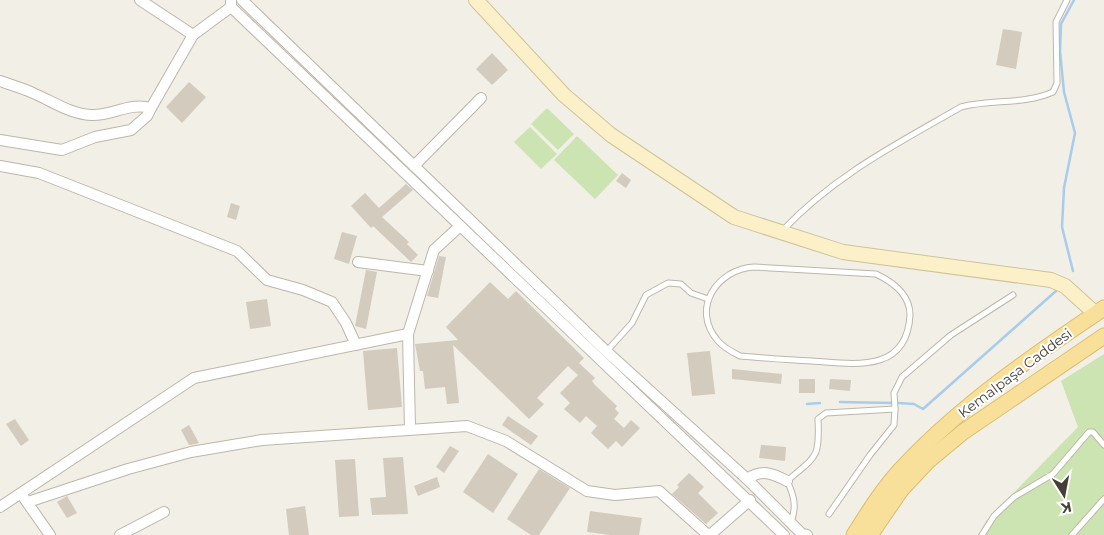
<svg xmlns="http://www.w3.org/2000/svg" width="1104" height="535" viewBox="0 0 1104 535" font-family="Montserrat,sans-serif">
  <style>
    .green { fill: #cce4b2 }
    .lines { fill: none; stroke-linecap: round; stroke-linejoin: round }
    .stream { stroke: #a7cdeb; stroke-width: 2.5 }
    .building { fill: #d3cbbd }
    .lane-casing { stroke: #bdb7aa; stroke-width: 7 }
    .street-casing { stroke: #bdb7aa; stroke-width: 12 }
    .secondary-casing { stroke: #cfc399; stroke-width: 16 }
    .primary-casing { stroke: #dcbd6b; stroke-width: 17 }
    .lane { stroke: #fff; stroke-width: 5 }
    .street { stroke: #fff; stroke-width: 10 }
    .secondary { stroke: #fbf0c8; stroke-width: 14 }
    .primary { stroke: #f8e09b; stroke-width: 15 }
    .labels { text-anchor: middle; stroke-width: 4; stroke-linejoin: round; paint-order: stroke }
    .street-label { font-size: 14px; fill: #454036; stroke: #fff }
  </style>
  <rect width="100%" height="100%" fill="#f2efe7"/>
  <!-- green -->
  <g class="green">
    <polygon points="547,108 574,134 558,150 531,124"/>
    <polygon points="530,127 557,154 541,169 514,142"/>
    <polygon points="577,136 618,175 595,199 554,160"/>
    <polygon points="1104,354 1104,535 978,535 986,521 1078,427 1061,381"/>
  </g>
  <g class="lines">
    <!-- stream -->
    <g class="stream">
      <polyline points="1073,271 1062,227 1064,188 1075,133 1064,92 1060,51 1061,24 1074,0"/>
      <polyline points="840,402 893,403"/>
      <polyline points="898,403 914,404 923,409 1056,291"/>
      <polyline points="807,404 820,403"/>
    </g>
  </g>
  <!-- building -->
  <g class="building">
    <polygon points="1003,29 1022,32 1016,69 996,65"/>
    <polygon points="492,53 508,70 492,85 476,69"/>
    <polygon points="189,82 206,97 182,123 166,107"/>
    <polygon points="622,173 631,180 626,188 616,181"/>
    <polygon points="406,184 413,190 382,217 409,242 407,244 418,255 411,262 373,226 371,228 351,206 365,193 379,208"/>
    <polygon points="231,203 240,206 236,220 227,217"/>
    <polygon points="342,232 357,236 349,264 334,259"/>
    <polygon points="439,256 446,257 438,298 427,296"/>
    <polygon points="366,270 377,272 366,329 355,326"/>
    <polygon points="490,282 508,299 516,291 584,358 579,363 595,378 592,381 595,385 617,406 615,409 619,413 614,419 624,428 631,420 640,428 622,447 616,441 608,449 591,433 597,426 586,416 580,423 564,409 570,403 560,393 578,375 568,366 537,398 544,404 529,419 453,345 459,403 447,404 445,387 425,389 423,371 420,371 415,344 458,340 446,327"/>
    <polygon points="267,299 271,326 250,329 246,302"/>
    <polygon points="397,348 402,407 368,410 363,351"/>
    <polygon points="710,351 715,394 692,396 687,353"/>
    <polygon points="732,369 782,374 781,384 732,379"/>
    <rect x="799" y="379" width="16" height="14"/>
    <polygon points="830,379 851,380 850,391 829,389"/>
    <polygon points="508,416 538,436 531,445 502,425"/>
    <polygon points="15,419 29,440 21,446 6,424"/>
    <polygon points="189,425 199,443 196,444 189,445 181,430"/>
    <polygon points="761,445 786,447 785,461 759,458"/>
    <polygon points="450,446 459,451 444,473 436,467"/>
    <polygon points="488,454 518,474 493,513 463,492"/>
    <polygon points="403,457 408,514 372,515 370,498 386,497 383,458"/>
    <polygon points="355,459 359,516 339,517 335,460"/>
    <polygon points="539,469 570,488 539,535 531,535 507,519"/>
    <polygon points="689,473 704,487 698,493 718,513 706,524 672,494 679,487 677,485"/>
    <polygon points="437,477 440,487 418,496 414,486"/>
    <polygon points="67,496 77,513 67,518 57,502"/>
    <polygon points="305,506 309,535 289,535 286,509"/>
    <polygon points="590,511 642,518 639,535 610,535 587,532"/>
  </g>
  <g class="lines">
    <defs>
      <g id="lane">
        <path d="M782 231C835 175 895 145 961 107 992 99 1023 105 1053 92L1057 83 1056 22 1067 0"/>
        <path d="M754 267 876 274C893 282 910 294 910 315 907 374 853 364 812 361 788 360 764 358 740 356 732 352 724 348 718 341 690 309 717 269 754 267Z"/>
        <polyline points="606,352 632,323 646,295 668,283 681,284 691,293 708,299"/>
        <polyline points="895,409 894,393 902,377 951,335 1013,295"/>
        <path d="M791 522C797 507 794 495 787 481 816 456 820 459 818 419L826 413 895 409 894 425 870 455 829 514"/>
        <polyline points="982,535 994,516 1014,497 1053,474 1089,432 1093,432 1104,445"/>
        <polyline points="1072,535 1104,499"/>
      </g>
      <g id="street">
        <polyline points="140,0 193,35"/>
        <polyline points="231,0 231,7 784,535"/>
        <polyline points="242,0 606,351 747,479 802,534 807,535"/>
        <path d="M0 81C11 85 22 88 33 93 52 101 70 114 91 115 113 116 128 102 151 108L193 35 231 7"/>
        <polyline points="0,140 62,150 95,137 131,130 147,116 151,108"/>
        <polyline points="0,166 39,173 237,251 267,280 303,290 332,302 346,323 356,345"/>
        <polyline points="414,166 481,98"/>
        <polyline points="358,262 428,271"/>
        <polyline points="408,334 410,429"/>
        <path d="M747 479C762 469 772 473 787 481"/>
        <polyline points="24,498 50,535"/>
        <polyline points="28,502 128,469 191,452 262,440 467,426 506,441 587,491 615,495 659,491 708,535"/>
        <polyline points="0,507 194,378 408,334 434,250 460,226"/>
        <polyline points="120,535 164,512"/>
        <polyline points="710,535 750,500"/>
      </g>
      <polyline id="secondary" points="476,0 564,95 611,135 734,217 843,252 1051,280 1065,286 1096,314"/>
      <g id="primary">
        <path d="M854 535C869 511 886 484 906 464 964 403 1034 355 1104 308"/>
        <polyline points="870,535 901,490 928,461 963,432 1104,336"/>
      </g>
    </defs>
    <!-- lane casing -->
    <use href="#lane" class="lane-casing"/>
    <!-- street casing -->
    <use href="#street" class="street-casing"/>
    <!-- secondary casing -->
    <use href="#secondary" class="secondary-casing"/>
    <!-- primary casing -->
    <use href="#primary" class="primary-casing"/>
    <!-- lane -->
    <use href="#lane" class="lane"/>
    <!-- street -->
    <use href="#street" class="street"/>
    <!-- secondary -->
    <use href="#secondary" class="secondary"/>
    <!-- primary -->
    <use href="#primary" class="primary"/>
  </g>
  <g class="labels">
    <!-- street labels -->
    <g class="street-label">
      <text transform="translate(1015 373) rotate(-37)" y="5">Kemalpaşa Caddesi</text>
    </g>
  </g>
  <!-- north arrow -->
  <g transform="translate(1064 495) rotate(169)" stroke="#ffffff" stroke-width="4" paint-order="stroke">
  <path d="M0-4L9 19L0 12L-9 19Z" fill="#454036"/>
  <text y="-8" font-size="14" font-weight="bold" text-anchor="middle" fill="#454036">K</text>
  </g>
</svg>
